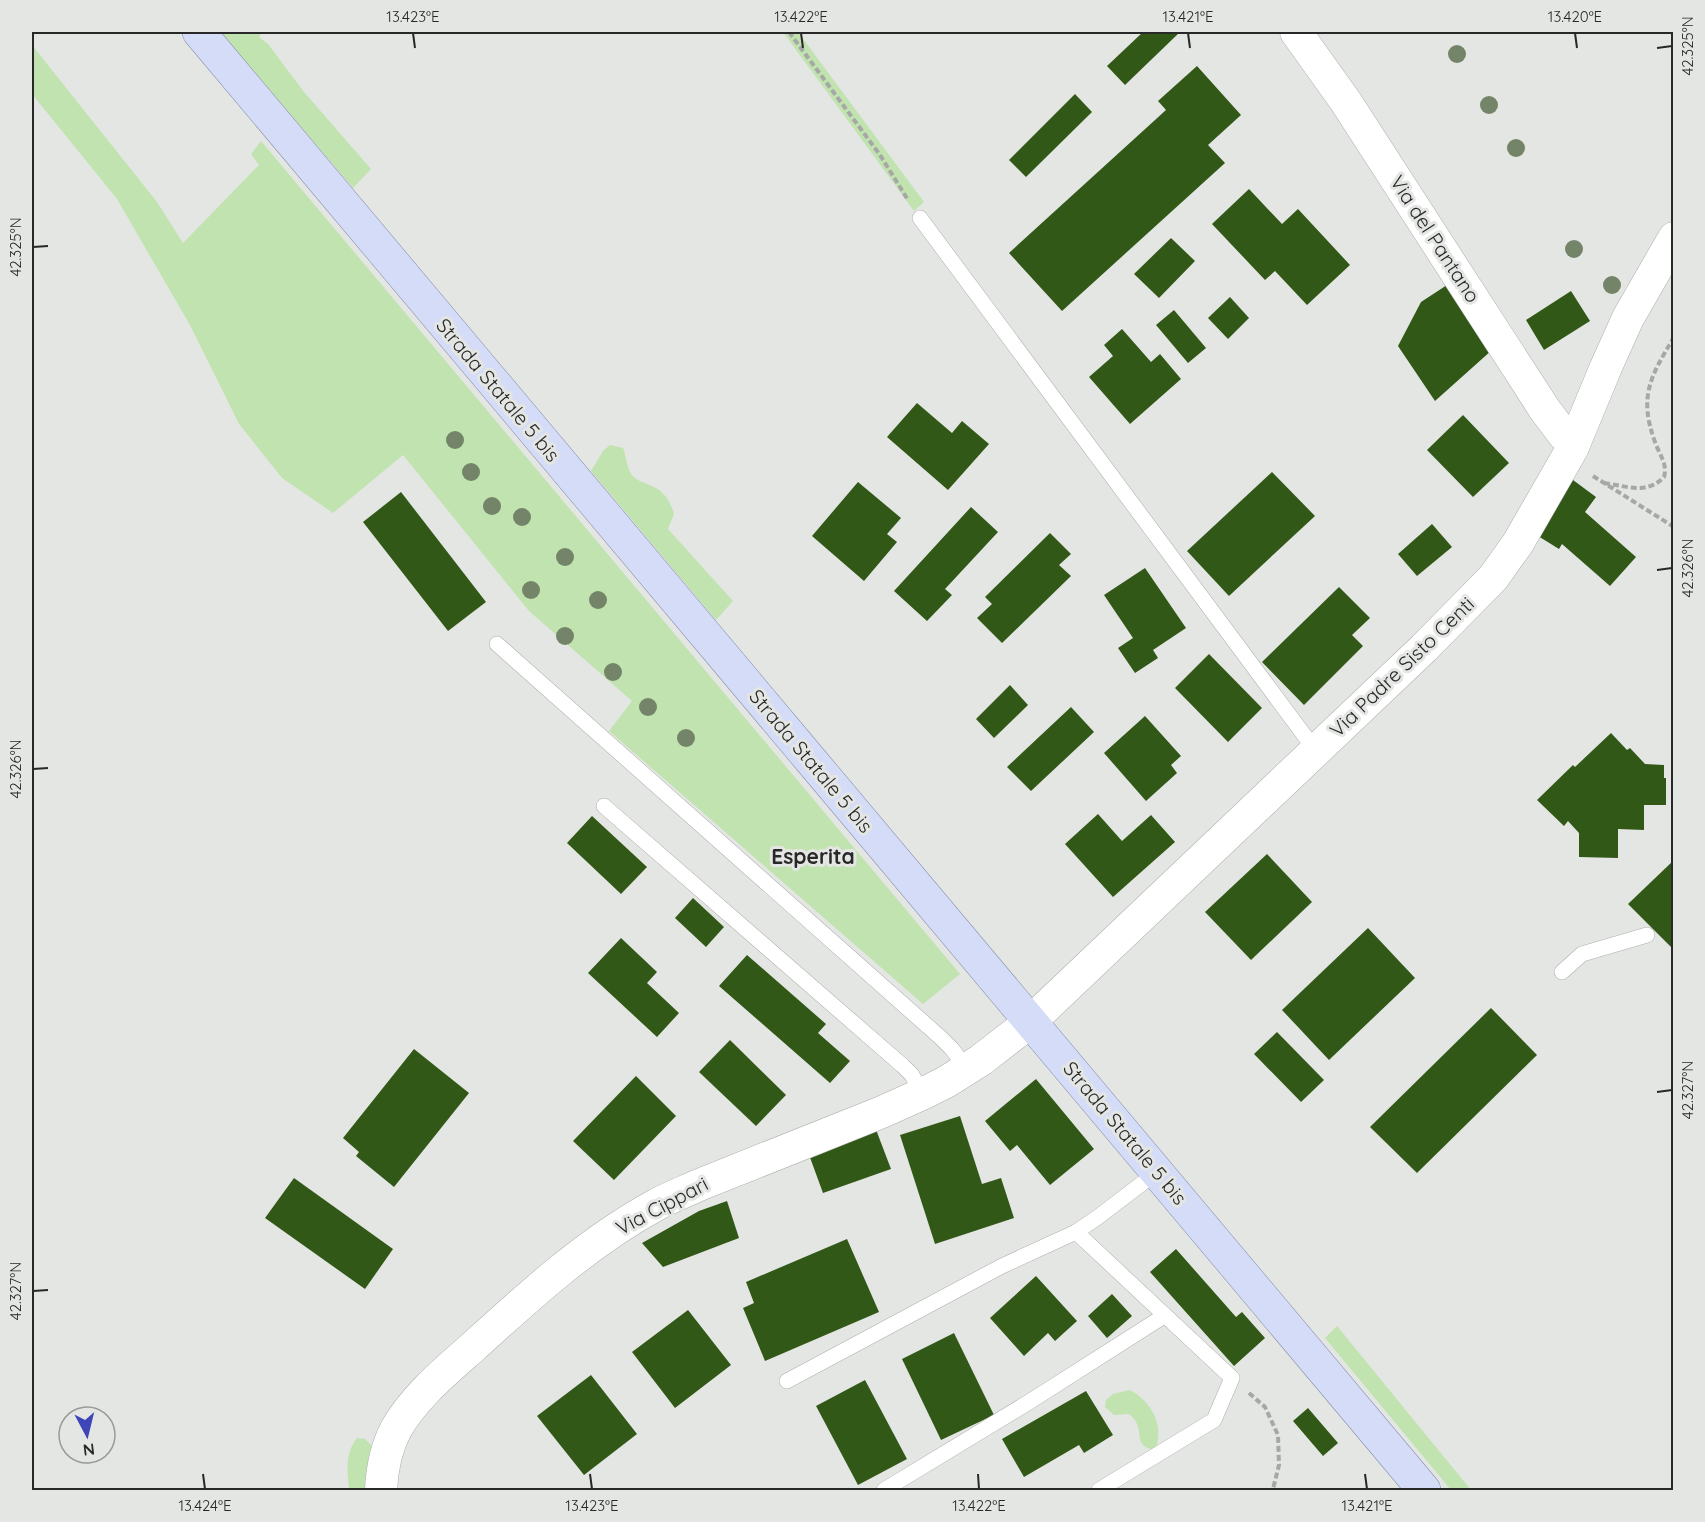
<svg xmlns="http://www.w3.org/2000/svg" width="1705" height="1522" viewBox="0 0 1705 1522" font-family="Quicksand,sans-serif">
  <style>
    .green { fill: #c1e3b0 }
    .building { fill: #325817 }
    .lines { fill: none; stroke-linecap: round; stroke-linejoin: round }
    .lane-casing { stroke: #adafac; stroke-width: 16 }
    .street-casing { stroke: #adafac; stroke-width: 33 }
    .primary-casing { stroke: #868dab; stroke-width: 34 }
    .path { stroke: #a7a8a6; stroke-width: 4; stroke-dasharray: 6 3; stroke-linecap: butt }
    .lane { stroke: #fff; stroke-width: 15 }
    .street { stroke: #fff; stroke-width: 32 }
    .primary { stroke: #d5dcf7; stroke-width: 33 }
    .tree { fill: #748468 }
    .ticks { fill: none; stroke: #272827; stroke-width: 2 }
    .labels { text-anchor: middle; stroke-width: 6; stroke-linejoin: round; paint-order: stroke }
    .street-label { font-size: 20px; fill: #272827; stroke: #e4e6e3 }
    .neighbourhood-label { font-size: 21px; font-weight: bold; fill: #272827; stroke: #e4e6e3 }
    .neatline { fill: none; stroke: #272827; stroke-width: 2 }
    .ticks-label { font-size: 15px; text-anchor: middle; fill: #272827 }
  </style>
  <rect width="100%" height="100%" fill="#e4e6e3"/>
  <!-- green -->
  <g class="green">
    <polygon points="220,32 262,32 259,37 268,44 304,92 371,169 353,188"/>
    <polygon points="783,32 798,32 924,202 914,211"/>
    <polygon points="32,45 157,202 183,243 259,165 251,154 261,141 960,974 923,1004 609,731 632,701 529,611 403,455 333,513 282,478 239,424 190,325 117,199 32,94"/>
    <path d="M610 445 623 448C626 455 627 467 630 472 636 483 650 483 659 490 667 496 671 504 674 514L668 529 733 601 716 620 591 471 603 451Z"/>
    <polygon points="1337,1326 1471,1490 1451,1490 1325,1338"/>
    <path d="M1130 1390C1152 1402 1165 1426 1155 1450 1134 1446 1143 1435 1136 1422 1135 1419 1132 1417 1129 1414L1114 1415 1105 1407 1106 1400 1113 1394Z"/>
    <path d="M357 1438 365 1439 373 1447 371 1478 365 1490H350L349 1488C347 1471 345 1453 357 1438Z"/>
  </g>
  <!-- building -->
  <g class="building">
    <polygon points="1143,32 1180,32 1125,85 1107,66"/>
    <polygon points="1197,66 1241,115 1208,145 1225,163 1062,311 1009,253 1166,110 1158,101"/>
    <polygon points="1075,94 1092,112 1026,177 1009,160"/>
    <polygon points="1249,189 1282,224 1298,209 1350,265 1307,305 1275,271 1265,280 1212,224"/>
    <polygon points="1171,238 1195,261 1159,298 1134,274"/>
    <polygon points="1447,285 1492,350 1435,401 1398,346 1421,302"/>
    <polygon points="1571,291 1590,321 1544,350 1526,320"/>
    <polygon points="1230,297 1249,318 1228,339 1208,318"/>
    <polygon points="1174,310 1206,348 1188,363 1156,325"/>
    <polygon points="1122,329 1151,362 1160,354 1181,379 1130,424 1089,377 1113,356 1104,345"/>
    <polygon points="917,403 952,433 962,421 989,444 948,490 887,437"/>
    <polygon points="1463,415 1509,463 1473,497 1427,450"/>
    <polygon points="1272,472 1315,516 1229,596 1187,551"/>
    <polygon points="1573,480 1596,497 1585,512 1636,557 1610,586 1562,544 1559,549 1538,536"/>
    <polygon points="858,482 901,518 887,534 897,542 864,581 812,536"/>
    <polygon points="401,492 486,602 448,631 363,522"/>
    <polygon points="971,507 998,532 945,589 952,595 927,621 894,591"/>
    <polygon points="1432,524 1452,547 1417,576 1398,554"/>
    <polygon points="1050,533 1071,554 1059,565 1071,576 1002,643 977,618 992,604 985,597"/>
    <polygon points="1145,568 1186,628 1153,650 1158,658 1135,673 1118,648 1133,638 1104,595"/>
    <polygon points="1339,587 1370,618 1352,635 1363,646 1304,705 1262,662"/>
    <polygon points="1209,654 1262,708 1228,742 1175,688"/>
    <polygon points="1010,685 1028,705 994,738 976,719"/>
    <polygon points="1071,707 1094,732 1031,791 1007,767"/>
    <polygon points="1145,716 1181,756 1171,765 1177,773 1146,801 1104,753"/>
    <polygon points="1611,733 1627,750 1630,748 1645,764 1664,765 1664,778 1666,778 1666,805 1644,805 1644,830 1618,829 1618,858 1579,857 1579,833 1568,821 1564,826 1537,800 1573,765 1575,767"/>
    <polygon points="1098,814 1122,841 1151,815 1175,842 1113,897 1065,844"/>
    <polygon points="592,816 647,867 621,894 567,843"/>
    <polygon points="1267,854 1312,902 1251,960 1205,912"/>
    <polygon points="1674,860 1674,950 1628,904"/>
    <polygon points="693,898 724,927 706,947 675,918"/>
    <polygon points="1368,928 1415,978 1329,1060 1282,1010"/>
    <polygon points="621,938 657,972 647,983 679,1013 657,1037 588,973"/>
    <polygon points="747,955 826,1024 818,1033 850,1061 830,1083 719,986"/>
    <polygon points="1491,1008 1537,1055 1417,1173 1370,1127"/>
    <polygon points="1277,1032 1324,1080 1301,1102 1254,1054"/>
    <polygon points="730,1040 786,1095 756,1126 699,1072"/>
    <polygon points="414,1049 469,1093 394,1187 356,1156 359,1152 343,1138"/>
    <polygon points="636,1076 676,1116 614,1180 573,1141"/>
    <polygon points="1036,1079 1094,1149 1050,1185 1017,1145 1010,1151 985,1121"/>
    <polygon points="960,1116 982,1184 1001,1178 1014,1218 935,1244 900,1135"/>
    <polygon points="875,1127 891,1169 823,1193 808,1152"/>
    <polygon points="294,1178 393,1249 365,1289 265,1218"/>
    <polygon points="727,1201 739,1238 663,1267 642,1243 699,1211"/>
    <polygon points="847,1239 879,1312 765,1361 743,1308 754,1303 746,1282"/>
    <polygon points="1176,1249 1236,1317 1242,1312 1265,1338 1234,1366 1150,1272"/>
    <polygon points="1036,1276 1077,1321 1055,1341 1048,1333 1024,1356 990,1318"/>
    <polygon points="1112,1294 1132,1316 1107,1338 1088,1316"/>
    <polygon points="688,1310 731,1365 675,1408 632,1352"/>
    <polygon points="954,1333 994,1415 941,1440 902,1359"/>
    <polygon points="591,1375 637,1434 584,1475 537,1416"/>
    <polygon points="865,1380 907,1459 858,1485 816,1406"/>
    <polygon points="1086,1391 1113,1435 1084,1453 1079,1445 1024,1477 1002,1439"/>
    <polygon points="1308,1408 1338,1443 1323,1456 1293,1421"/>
  </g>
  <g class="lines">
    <defs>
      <g id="lane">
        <polyline points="920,218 1316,751"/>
        <polyline points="497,644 941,1038 952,1049 967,1069"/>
        <polyline points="604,806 903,1066 912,1075 922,1094"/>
        <polyline points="1562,972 1582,954 1647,935"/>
        <polyline points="1076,1232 1232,1378 1214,1420 1099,1490"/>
        <polyline points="787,1381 1002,1266 1076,1232 1098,1217 1157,1172"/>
        <polyline points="884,1490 1029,1402 1164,1316"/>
      </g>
      <g id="street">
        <polyline points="1296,32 1346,102 1545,410 1564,435 1574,444"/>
        <path d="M381 1490C382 1469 386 1448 396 1429 415 1396 446 1371 474 1346 530 1295 587 1243 654 1206 668 1198 684 1192 699 1185L882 1112 922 1094 946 1082 981 1060 1030 1022 1424 648 1493 578 1518 543 1572 449 1606 367 1628 318 1674 238"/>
      </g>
      <path id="primary" d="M199 32C606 519 1017 1003 1424 1490"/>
    </defs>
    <!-- lane casing -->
    <use href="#lane" class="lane-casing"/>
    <!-- street casing -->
    <use href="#street" class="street-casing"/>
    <!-- primary casing -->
    <use href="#primary" class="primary-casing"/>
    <!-- path -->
    <g class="path">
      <polyline points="789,32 880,155 908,200"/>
      <polyline points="1593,476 1674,527"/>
      <path d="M1604 483C1626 486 1647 495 1664 477 1668 464 1659 454 1655 442 1638 396 1651 376 1674 337"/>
      <polyline points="1249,1393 1265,1407 1278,1435 1279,1465 1273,1489 1271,1490"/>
    </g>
    <!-- lane -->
    <use href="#lane" class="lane"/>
    <!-- street -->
    <use href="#street" class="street"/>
    <!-- primary -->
    <use href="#primary" class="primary"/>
  </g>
  <!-- trees -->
  <g class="tree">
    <circle cx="1457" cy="54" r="9"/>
    <circle cx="1489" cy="105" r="9"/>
    <circle cx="1516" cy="148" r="9"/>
    <circle cx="1574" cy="249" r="9"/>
    <circle cx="1612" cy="285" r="9"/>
    <circle cx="455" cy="440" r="9"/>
    <circle cx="471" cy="472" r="9"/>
    <circle cx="492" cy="506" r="9"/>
    <circle cx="522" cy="517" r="9"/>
    <circle cx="565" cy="557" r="9"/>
    <circle cx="531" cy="590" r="9"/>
    <circle cx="598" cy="600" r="9"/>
    <circle cx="565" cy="636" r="9"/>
    <circle cx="613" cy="672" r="9"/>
    <circle cx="648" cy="707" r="9"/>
    <circle cx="686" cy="738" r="9"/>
  </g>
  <!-- ticks -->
  <path class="ticks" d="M413 33 415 48M801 33 803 48M1188 33 1190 48M1575 33 1577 48M1657 48 1672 46M33 247 48 246M1657 570 1672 568M33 769 48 768M1657 1092 1672 1090M33 1291 48 1290M203 1474 205 1489M590 1474 592 1489M978 1474 979 1489M1365 1474 1367 1489"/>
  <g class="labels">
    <!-- street labels -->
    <g class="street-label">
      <text transform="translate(1435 239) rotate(57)" y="7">Via del Pantano</text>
      <text transform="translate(498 390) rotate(50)" y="7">Strada Statale 5 bis</text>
      <text transform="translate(1402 667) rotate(-44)" y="7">Via Padre Sisto Centi</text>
      <text transform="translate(811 761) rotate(50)" y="7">Strada Statale 5 bis</text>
      <text transform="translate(1125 1133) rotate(50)" y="7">Strada Statale 5 bis</text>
      <text transform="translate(662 1206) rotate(-28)" y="7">Via Cippari</text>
    </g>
    <!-- neighbourhood labels -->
    <g class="neighbourhood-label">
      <text x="813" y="864">Esperita</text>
    </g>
  </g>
  <!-- border -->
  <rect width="1705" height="1522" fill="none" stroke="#e4e6e3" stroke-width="66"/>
  <!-- north arrow -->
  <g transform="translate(87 1435) rotate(173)"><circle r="28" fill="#e4e6e3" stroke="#989a98" stroke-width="1.5"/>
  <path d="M0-4.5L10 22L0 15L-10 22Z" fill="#3e45b9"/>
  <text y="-9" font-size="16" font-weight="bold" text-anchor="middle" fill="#272827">N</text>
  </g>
  <rect x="33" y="33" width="1639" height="1456" class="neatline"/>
  <g class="ticks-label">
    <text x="413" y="22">13.423°E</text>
    <text x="801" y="22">13.422°E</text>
    <text x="1188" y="22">13.421°E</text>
    <text x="1575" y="22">13.420°E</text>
    <text transform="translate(1688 46) rotate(-90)" y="5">42.325°N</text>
    <text transform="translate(16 247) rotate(-90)" y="5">42.325°N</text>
    <text transform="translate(1688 568) rotate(-90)" y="5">42.326°N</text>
    <text transform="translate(16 769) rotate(-90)" y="5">42.326°N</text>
    <text transform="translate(1688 1090) rotate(-90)" y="5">42.327°N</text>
    <text transform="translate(16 1291) rotate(-90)" y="5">42.327°N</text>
    <text x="205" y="1511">13.424°E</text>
    <text x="592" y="1511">13.423°E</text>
    <text x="979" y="1511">13.422°E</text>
    <text x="1367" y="1511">13.421°E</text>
  </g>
</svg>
